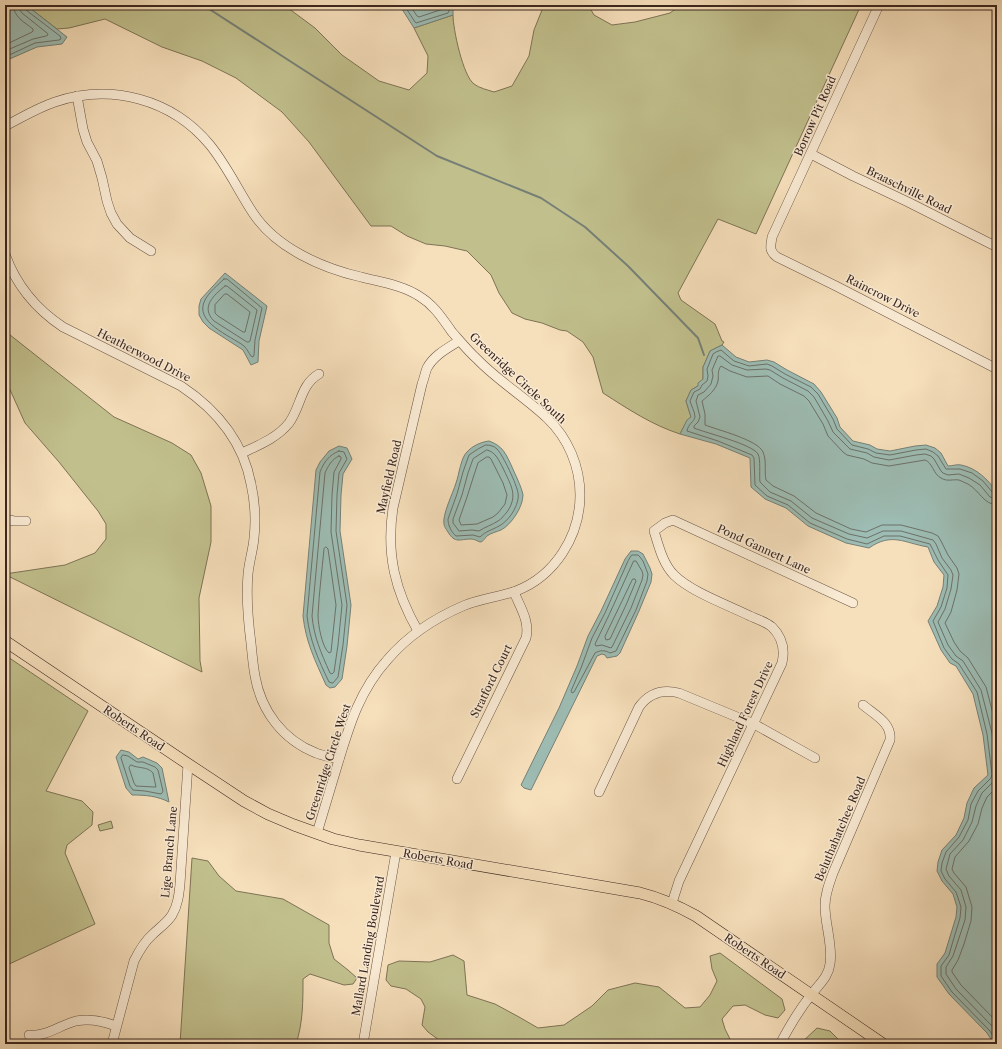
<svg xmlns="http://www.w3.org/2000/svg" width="1002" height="1049" viewBox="0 0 1002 1049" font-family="'Libre Caslon Text',serif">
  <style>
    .green { fill: #c1c08d; stroke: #7e7356 }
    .water { fill: #9dbcb3; stroke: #768077 }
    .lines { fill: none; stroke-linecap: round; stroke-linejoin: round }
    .shore { stroke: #6c7168; stroke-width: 1 }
    .stream { stroke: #768077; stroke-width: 2 }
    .minor-casing { stroke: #6a5445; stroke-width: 10 }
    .major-casing { stroke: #3b261e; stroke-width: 12 }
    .minor { stroke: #f9ead3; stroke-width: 9 }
    .major { stroke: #f6dfbb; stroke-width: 11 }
    .labels { text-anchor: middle; stroke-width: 3; stroke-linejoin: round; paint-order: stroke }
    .street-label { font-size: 11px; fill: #3b261e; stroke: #f9ead3 }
  </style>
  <rect width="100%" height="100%" fill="#f6dfbb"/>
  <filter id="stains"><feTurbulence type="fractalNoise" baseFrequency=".005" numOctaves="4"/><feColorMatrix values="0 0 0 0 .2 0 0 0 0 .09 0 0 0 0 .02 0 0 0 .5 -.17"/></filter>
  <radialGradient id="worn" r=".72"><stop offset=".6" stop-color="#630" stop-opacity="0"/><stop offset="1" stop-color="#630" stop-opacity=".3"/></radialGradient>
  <!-- green -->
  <g class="green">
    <path d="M26 5H269L274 8H288L315 28 342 55 379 81 409 90 427 73 428 56 414 28 453 15C453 29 463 76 474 84 479 88 488 90 494 92L512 86 529 56 534 30 544 5H588L594 15 612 25 635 22 670 13 681 5H861L756 234 718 219 678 293 681 300 715 324 722 341 724 342 722 345 710 351 704 365 703 367V379L698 386 691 390 686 401 691 417 687 421 680 434C652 425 628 409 603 393L593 357 583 342 567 331 560 330 542 323 525 319 512 313 499 293 491 275 467 251 445 246 426 244 407 236 391 226H371L309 142 282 112 236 78 202 61 162 47 105 19 69 28 57 29Z"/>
    <polygon points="5,331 114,417 172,443 191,455 201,473 211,506 211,542 199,598 200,661 202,672 6,575 5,576 5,574 65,565 95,553 106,539 106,524 98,511 59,462 25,423 7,383 5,382"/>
    <polygon points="5,655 88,711 46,791 82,801 93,812 92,825 67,845 65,853 95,924 5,966"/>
    <polygon points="111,821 113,828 100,831 98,825"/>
    <path d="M192 858 208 861 219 876 236 891 283 899 329 925V943L334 959 348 970 357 978 353 984 344 985 310 974 303 979C303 1001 303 1023 296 1044H180Z"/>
    <polygon points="720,953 782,999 785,1010 778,1018 765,1015 745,1005 733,1006 722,1019 725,1029 731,1041 729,1044 439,1044 439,1040 428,1032 422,1025 425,1007 421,999 406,989 391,986 386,980 388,965 399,961 430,962 453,955 464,961 467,995 495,1004 519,1017 538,1028 564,1025 592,1006 608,990 635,983 659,987 685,1008 700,1007 710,995 717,981 712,969 710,956"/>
    <polygon points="817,1028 830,1031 843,1044 800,1044"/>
  </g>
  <!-- water -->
  <g class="water">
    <polygon points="5,5 26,5 67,37 62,44 37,47 5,61"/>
    <polygon points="402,5 453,5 453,15 414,28 402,9"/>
    <polygon points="225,273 267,306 259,341 258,362 251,365 243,350 209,328 203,322 199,315 199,306 201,299"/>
    <path d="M722 345 736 357 749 362 767 360 774 362 787 370 814 384 821 392 837 418 840 427 853 441 870 445 877 449 890 451 915 446 926 445 935 448 941 453 948 466C952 466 957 464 961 465 977 468 988 480 997 492V1044H994L987 1033 949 994 937 977V964L945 953 956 917 957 907 953 894 942 881 937 871 938 862 942 850 956 835 964 818 967 803 974 788 988 775 983 735 973 694 956 666 950 663 941 650 928 621 937 606 943 587 944 575 934 562 928 547C904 543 892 532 869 548L846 543 808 526 786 508 765 499 751 487 750 458 716 444 680 434 687 420 691 417 686 401 691 390 698 386V383L703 379V367L704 365 710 351Z"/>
    <path d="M489 441C503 446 506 454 512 467 515 474 522 488 523 495 523 507 511 525 501 530 496 532 491 533 487 536 485 538 483 542 480 542 477 541 475 539 471 539 460 539 455 544 448 532 446 529 444 526 444 524 442 515 453 493 456 483 459 475 461 457 467 452 472 446 481 442 489 441Z"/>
    <path d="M339 446 347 448 352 459 343 474 341 495 340 531 351 605 347 646 342 679 335 687 330 688 326 685C315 660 306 643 303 616L316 470 320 462 329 451Z"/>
    <polygon points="631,551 638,551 643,554 650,568 652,574 651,582 639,611 620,653 617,656 607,658 605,655 602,654 597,656 531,790 524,788 521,785 559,708 577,666 588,636 601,611 625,559"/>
    <path d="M121 750 129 752 138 759 143 757 157 763 162 768 169 802C157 796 146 795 132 795L126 788 116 757Z"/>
  </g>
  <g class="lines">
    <!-- shore -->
    <g class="shore">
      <polyline points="406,5 406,8 415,22 416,23 448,13 449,11 449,5"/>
      <polyline points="411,5 411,7 417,16 419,17 443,9 444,5"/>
      <path d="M5 45 32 32 33 31V29C24 22 14 17 13 5"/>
      <polyline points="5,51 33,39 46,36 48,35 47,33 22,13 20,10 19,5"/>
      <polyline points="5,57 35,43 59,40 61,39 60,36 26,10 24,5"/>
      <path d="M224 279H227L262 308 255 340 254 355 253 357 251 356C249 353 247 349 244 346 231 336 193 322 205 300 209 292 218 285 224 279Z"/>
      <path d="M225 286H227L257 310 250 341 249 342H247L214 321C200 307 214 295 225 286Z"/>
      <polygon points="225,294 227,294 250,312 245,332 243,332 218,316 215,313 215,305"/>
      <path d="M486 445C490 445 494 446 497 449 503 455 517 485 518 493 519 498 517 504 515 508 512 515 505 523 499 526 492 530 486 531 480 537L473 535 456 536C451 532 448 525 448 519L457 494 463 472 469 455 478 449Z"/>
      <path d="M487 450C496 452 499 461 503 468 510 484 519 495 507 512 504 515 502 519 498 521 492 525 485 527 479 531L472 530 459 531 453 523V519L462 495 468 473 473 459Z"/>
      <path d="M339 451 344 452 347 459 339 473 337 495 336 531 347 605 343 645 338 677 333 683H332L329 682C318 659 310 641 307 616L320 472C324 462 329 455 339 451Z"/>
      <path d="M339 456 341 457V459L334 472 332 495 331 532 342 605 338 645 334 672 332 674 330 673C321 653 314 637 312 616L325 473C328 466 332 459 339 456Z"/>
      <polygon points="487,457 489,457 491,459 503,483 507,495 505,504 498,513 493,517 477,524 461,525 459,520 467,497 474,475 478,463"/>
      <path d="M997 499 990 497 980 485 969 478 959 474 948 475 943 473 941 471 934 459 931 456 925 454 916 455 889 460 874 457 867 453 850 449 833 432 828 421 814 397 808 391 783 378 770 370 766 369 747 370 732 365 720 356H718L712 370 713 376 711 384 704 392 698 395 696 401 700 417 698 422 694 426V428C706 433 752 444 758 454 761 460 759 475 760 482L770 492 791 501 812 518 849 534 867 538 883 531H901L933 540 936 544 942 558 951 570 953 575 951 589 945 609 938 622 948 645 956 656 963 661 981 690 992 733 997 775 995 780 982 793 976 806 972 822 963 840 950 854 946 869 949 876 961 890 966 907 965 920 953 956 946 967V974L956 989 993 1027 997 1032"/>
      <path d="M997 505C983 504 980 491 968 484 965 483 962 481 959 480 953 479 947 482 941 478 933 474 933 463 925 460L889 466 872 463 864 459 847 455 843 452 828 436 823 424 809 401 804 396 780 384 768 376 747 377 730 371 721 366C717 371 719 376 718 381 716 390 708 396 702 401L705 414V425C718 430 758 440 763 452 767 461 764 471 766 480L773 486 794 496 816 513 851 529 866 532 882 525H901L932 533 938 536 941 541 948 555 957 568 959 574 957 590 951 612 945 623 954 642 960 651 968 658 986 687 997 729"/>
      <path d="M326 547 328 549 336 605 331 652 329 653C322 647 318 625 318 615 319 593 322 571 324 549Z"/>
      <path d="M632 555H638L640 557 643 561 648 574 647 581 636 610 616 651 610 653C605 650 600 650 595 653L574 692 572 693 571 691 581 668 592 638 605 613 628 561Z"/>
      <polygon points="634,561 636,561 642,571 643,575 642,580 631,608 612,647 611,648 602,645 596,646 595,644 597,640 609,615"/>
      <polygon points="633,579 635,579 636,581 626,605 610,639 606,640 605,637"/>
      <polygon points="123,755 128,756 137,762 143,762 155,767 158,770 163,791 162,793 161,794 145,791 133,790 130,786 121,758"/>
      <path d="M131 765C139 769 147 766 153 773L156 787H154L136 786 134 783 129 768Z"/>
      <polyline points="997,787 987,797 982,808 978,824 969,841 955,857 952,869 954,873 966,887 972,907 971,921 964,944 958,960 952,970 952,972 961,985 997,1022"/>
      <path d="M997 1044 996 1041 990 1031 952 992 941 976V966L949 955 953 941 960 918 961 907 956 892 945 879 941 871 942 863 946 852 959 837 968 820 971 804 978 791 991 778 992 774 987 734 977 692 959 664 952 659 944 648 933 621 941 607 947 588 948 575 938 560 930 544 900 536H884L867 544 847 539 810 523 788 505 767 496 755 485 754 458 752 455 718 441 687 431C688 424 694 422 695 417 695 412 691 405 690 401L694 392 700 389 702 385 707 381 708 376 707 369 713 354 716 352 721 350 734 361 749 366 767 364 772 366 785 374 811 387 818 394 833 419 837 429 852 445 868 449 876 453 890 455 916 450 926 449 933 452 938 456 946 469H960L972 473 983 481 993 493 997 494"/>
    </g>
    <!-- stream -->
    <polyline class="stream" points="203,5 437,156 541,198 585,227 628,266 698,338 704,355"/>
    <defs>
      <g id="minor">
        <path d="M879 5 772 237C771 246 768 250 777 257L836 286 997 369"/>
        <polyline points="77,96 83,129 87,142 97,161 102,178 107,201 111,213 117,224 130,238 151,251"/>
        <path d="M5 126C21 118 37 108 55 102 111 83 172 99 210 145 227 166 238 190 253 213 276 248 322 268 361 277 380 282 402 285 419 296 434 305 442 318 452 332 460 341 468 351 477 359 498 381 525 397 547 418 568 438 580 466 580 495 580 536 555 576 516 591 499 597 480 599 463 606 435 618 408 636 388 659 360 690 350 723 338 763 331 786 324 810 317 833"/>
        <polyline points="811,154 853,176 908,202 997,247"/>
        <path d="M5 254C16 285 36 309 63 327L181 386C217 410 243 441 251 484 255 502 256 520 254 538 253 550 249 562 248 574 246 597 248 620 251 643 252 654 253 665 255 676 261 711 283 740 316 753 323 756 332 757 339 759"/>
        <path d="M242 453C259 445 277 438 289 423 301 407 300 385 319 374"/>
        <polyline points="5,519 14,521 26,521"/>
        <path d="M418 631C395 591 386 554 393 508L422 384C424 379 425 373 427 368 434 355 448 348 459 341"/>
        <path d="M457 779 526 638C530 621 520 607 514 592"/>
        <path d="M599 792 639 707C649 693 663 689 679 693L754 724 815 758"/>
        <path d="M672 903 679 881 782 663C785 650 782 637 772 627 766 622 757 619 750 616 728 605 691 592 674 575 663 564 659 547 654 531L665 523 673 520 853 603"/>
        <path d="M29 1035C46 1037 60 1025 76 1021 90 1018 103 1021 116 1026"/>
        <path d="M112 1044 134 961C139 951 144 942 152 935 159 928 167 923 172 915 178 905 179 894 180 884L188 764"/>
        <polyline points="363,1044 396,852"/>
        <path d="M780 1044C789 1027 799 1010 811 995 819 984 828 978 830 964 833 945 825 925 825 906 825 894 829 884 833 873L890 740C892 723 875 715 863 705"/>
      </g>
      <path id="major" d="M5 641 188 764 244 801 268 814 294 825 333 839 359 845 640 893C660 898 678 906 696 916L883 1044"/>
    </defs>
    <!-- minor casing -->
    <use href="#minor" class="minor-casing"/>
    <!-- major casing -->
    <use href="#major" class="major-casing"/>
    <!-- minor -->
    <use href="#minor" class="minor"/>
    <!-- major -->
    <use href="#major" class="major"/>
  </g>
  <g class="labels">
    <!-- street labels -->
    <g class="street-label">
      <text transform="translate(815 116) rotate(-66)" y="4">Borrow Pit Road</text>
      <text transform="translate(909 190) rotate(26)" y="4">Braaschville Road</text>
      <text transform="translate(883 296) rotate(27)" y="4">Raincrow Drive</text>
      <text transform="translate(144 355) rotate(27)" y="4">Heatherwood Drive</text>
      <text transform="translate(518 378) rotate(43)" y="4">Greenridge Circle South</text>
      <text transform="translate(389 477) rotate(-77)" y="4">Mayfield Road</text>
      <text transform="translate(764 549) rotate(25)" y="4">Pond Gannett Lane</text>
      <text transform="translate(491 681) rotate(-64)" y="4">Stratford Court</text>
      <text transform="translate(745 714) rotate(-65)" y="4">Highland Forest Drive</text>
      <text transform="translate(134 728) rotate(34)" y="4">Roberts Road</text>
      <text transform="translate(328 762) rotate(-72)" y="4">Greenridge Circle West</text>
      <text transform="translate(840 829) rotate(-67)" y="4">Beluthahatchee Road</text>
      <text transform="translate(169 852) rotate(-85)" y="4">Lige Branch Lane</text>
      <text transform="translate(438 859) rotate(10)" y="4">Roberts Road</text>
      <text transform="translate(368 946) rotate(-80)" y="4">Mallard Landing Boulevard</text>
      <text transform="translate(755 956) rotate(34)" y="4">Roberts Road</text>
    </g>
  </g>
  <!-- margin -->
  <rect width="1002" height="1049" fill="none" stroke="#f6dfbb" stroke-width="20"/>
  <rect x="6" y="6" width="990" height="1037" fill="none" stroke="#3b261e" stroke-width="2"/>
  <rect x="10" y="10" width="982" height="1029" fill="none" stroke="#3b261e"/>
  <rect width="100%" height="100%" filter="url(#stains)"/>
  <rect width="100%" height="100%" fill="url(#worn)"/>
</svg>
